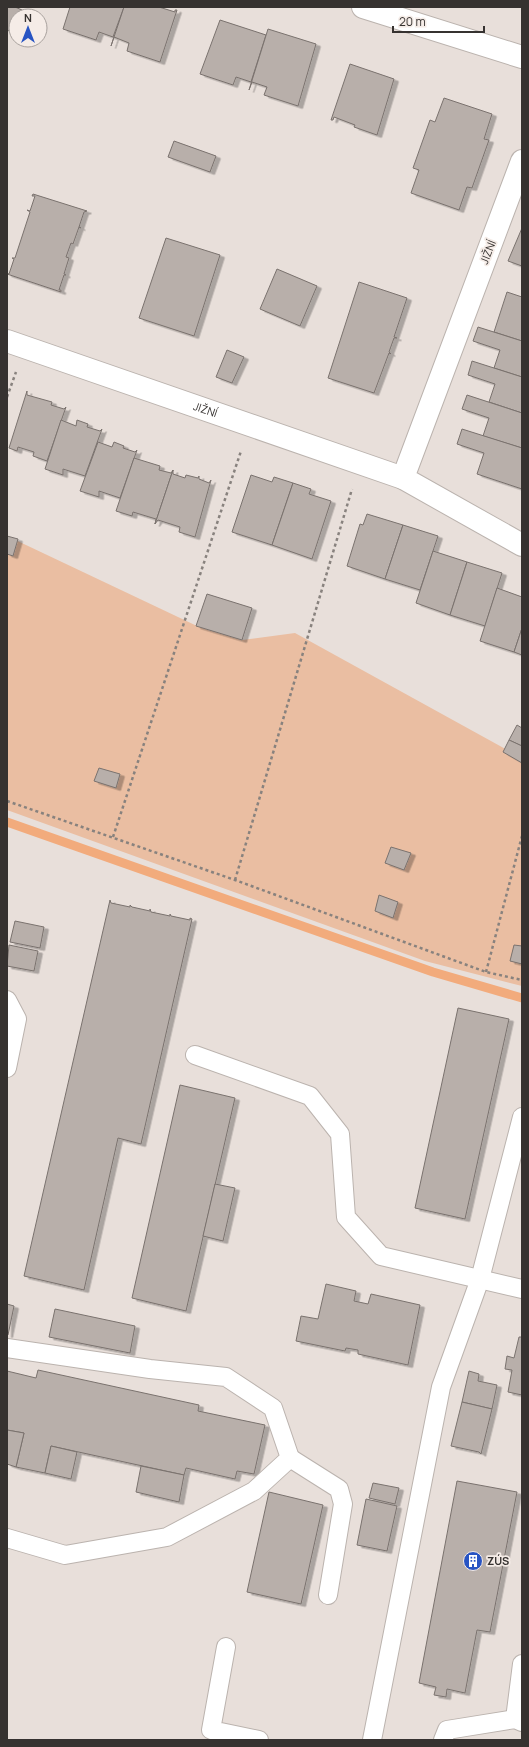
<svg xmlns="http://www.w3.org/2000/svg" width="529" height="1747" viewBox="0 0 529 1747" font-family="Manrope,sans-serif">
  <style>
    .green { fill: #eabea2 }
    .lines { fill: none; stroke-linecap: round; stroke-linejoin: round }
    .stream { stroke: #f2ab7c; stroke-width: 9 }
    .building { fill: #b8afaa; stroke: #7a726e; filter: url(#shadow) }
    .service-casing { stroke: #bbb3ae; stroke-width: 20 }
    .minor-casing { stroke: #bbb3ae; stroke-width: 24 }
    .path { stroke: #88827e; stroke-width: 2.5; stroke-dasharray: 3 3; stroke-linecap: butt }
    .service { stroke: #fff; stroke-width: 18 }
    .minor { stroke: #fff; stroke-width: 22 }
    .labels { text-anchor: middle; stroke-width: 3.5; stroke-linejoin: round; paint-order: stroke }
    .street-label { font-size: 11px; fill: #363230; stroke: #f5ece7 }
    .poi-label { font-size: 11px; font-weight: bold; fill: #363230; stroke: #f5ece7; text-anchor: start }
  </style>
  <defs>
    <filter id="shadow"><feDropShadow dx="4.5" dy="2.5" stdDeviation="0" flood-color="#0004"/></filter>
  </defs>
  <rect width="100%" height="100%" fill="#e8dfda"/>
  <!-- green -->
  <polygon class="green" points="7,536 197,626 242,640 295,633 522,758 522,986 425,961 7,810"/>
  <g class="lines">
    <!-- stream -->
    <polyline class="stream" points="7,822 433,972 522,998"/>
  </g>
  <!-- building -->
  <g class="building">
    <polygon points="7,7 15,7 22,10 20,16 16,16 14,33 7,30"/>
    <polygon points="70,7 124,7 113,37 99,32 96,40 63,29"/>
    <polygon points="124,7 159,7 175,12 175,10 177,10 160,62 127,51 129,43 114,37 111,46"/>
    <polygon points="220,20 266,35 251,82 236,77 233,85 200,74"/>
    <polygon points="268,29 316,44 298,106 264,95 267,87 252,82 249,90"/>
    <polygon points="350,64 394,79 377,135 354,127 355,125 334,117 333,120 331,120"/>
    <polygon points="444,98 492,114 484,139 489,140 472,188 467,187 459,210 411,193 419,170 413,168 430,120 435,122"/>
    <polygon points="174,141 216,156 210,172 168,157"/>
    <polygon points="33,194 87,211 84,212 79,227 81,228 79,227 73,244 71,243 66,257 69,258 64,274 66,275 64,275 59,290 61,290 61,292 7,274 7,273 9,274 14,259 12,258 15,258 30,212 27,210 30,211 35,196 32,196"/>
    <polygon points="522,228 522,266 508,261"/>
    <polygon points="166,238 220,255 194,336 139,318"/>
    <polygon points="277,269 317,286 300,326 260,309"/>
    <polygon points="359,282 407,298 394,337 397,338 394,338 389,352 391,354 389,353 374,393 328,378"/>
    <polygon points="507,292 522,297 522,341 494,332"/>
    <polygon points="478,327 522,341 522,377 494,368 500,350 473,341"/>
    <polygon points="227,350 244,357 232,383 216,377"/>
    <polygon points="472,361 522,377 522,413 489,402 495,384 468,375"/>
    <polygon points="27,391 27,395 52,402 51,405 64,409 66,407 47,461 33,456 34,452 18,447 17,451 9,448"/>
    <polygon points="467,395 522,413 522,448 483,436 489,418 462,409"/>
    <polygon points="61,420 76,426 77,420 88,424 87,427 100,431 102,429 85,476 63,469 63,475 45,469"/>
    <polygon points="462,429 522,448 522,489 477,474 484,453 457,444"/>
    <polygon points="98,442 112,447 114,442 124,446 123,448 135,452 137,450 120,498 99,491 99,497 80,491"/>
    <polygon points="134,458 160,466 159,470 171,473 173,470 155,524 156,519 133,512 132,516 116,511"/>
    <polygon points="173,470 173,474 185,478 186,475 198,478 199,476 199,479 209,483 211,480 195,537 179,532 180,527 158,520 155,524"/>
    <polygon points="251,475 272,482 274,477 293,483 272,545 232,532"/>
    <polygon points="293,483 311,489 309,494 331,501 312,559 272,545"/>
    <polygon points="367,514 403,525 385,579 347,566 360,524 363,525"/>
    <polygon points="403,525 438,536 420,590 385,579"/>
    <polygon points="7,536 18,539 13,556 7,554"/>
    <polygon points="433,551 467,562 450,615 416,603"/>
    <polygon points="467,562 502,573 485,626 450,615"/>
    <polygon points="497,588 522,597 522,628 514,652 480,641"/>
    <polygon points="207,594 252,608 242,640 196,626"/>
    <polygon points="522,628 522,655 514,652"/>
    <polygon points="517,725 522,728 522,746 509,740"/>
    <polygon points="509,740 522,746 522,763 503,752"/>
    <polygon points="99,768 120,774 116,788 94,781"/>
    <polygon points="391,847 411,853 404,870 385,863"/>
    <polygon points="379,895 398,902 393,918 375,911"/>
    <polygon points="110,900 111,903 130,907 130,905 132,907 150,911 150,909 151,912 170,916 170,914 171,916 190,920 190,918 192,919 141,1144 118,1138 84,1290 24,1276"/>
    <polygon points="15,921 44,927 40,948 10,942"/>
    <polygon points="9,945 38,951 34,971 7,966"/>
    <polygon points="514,945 522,946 522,964 510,961"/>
    <polygon points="458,1008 509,1019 465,1219 415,1208"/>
    <polygon points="180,1085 235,1098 186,1311 132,1298"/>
    <polygon points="215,1184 235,1188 223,1241 203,1236"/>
    <polygon points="326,1284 356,1291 354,1301 368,1304 371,1294 420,1305 408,1365 358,1354 358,1350 346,1348 345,1351 296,1341 301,1316 318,1319"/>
    <polygon points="7,1304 14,1306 8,1335 7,1335"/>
    <polygon points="55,1309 135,1326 130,1353 49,1337"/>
    <polygon points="519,1337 522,1337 522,1395 508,1392 512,1370 505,1369 507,1356 514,1358"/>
    <polygon points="38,1370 199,1405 198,1411 265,1425 254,1474 237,1471 235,1479 186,1468 184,1475 51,1446 45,1473 16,1467 24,1433 7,1430 7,1371 36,1378"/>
    <polygon points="469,1371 479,1374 478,1381 497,1385 492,1409 462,1402"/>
    <polygon points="462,1402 492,1409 481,1454 479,1452 451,1446"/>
    <polygon points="7,1430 24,1433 16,1467 7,1464"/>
    <polygon points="51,1446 77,1452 71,1479 45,1473"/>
    <polygon points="141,1466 184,1475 179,1502 136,1492"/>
    <polygon points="457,1481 517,1492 490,1632 477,1630 465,1693 447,1689 446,1697 434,1695 436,1687 419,1683"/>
    <polygon points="373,1483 399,1488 395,1504 369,1498"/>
    <polygon points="269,1492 323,1505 301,1604 247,1592"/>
    <polygon points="366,1499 397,1506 387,1551 357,1545"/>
  </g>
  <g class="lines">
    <defs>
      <g id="service">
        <polyline points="7,1000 17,1019 7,1068"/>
        <polyline points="195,1055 310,1096 340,1134 346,1217 381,1256 522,1289"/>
        <polyline points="7,1348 150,1369 226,1377 273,1408 290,1458 254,1491 167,1537 65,1555 7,1538"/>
        <polyline points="290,1458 339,1489 343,1504 328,1595"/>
        <polyline points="226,1647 211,1730 259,1740"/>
        <polyline points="515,1719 522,1664"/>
        <polyline points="372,1740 441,1387 480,1279 522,1117"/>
        <polyline points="443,1740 447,1730 515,1719 522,1722"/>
      </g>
      <g id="minor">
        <polyline points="363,7 522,57"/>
        <polyline points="522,161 403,478 522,545"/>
        <path id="s1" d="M7 341 403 478"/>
      </g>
    </defs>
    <!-- service casing -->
    <use href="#service" class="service-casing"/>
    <!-- minor casing -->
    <use href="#minor" class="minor-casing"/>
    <!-- path -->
    <g class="path">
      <polyline points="7,397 16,372"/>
      <polyline points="7,801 235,880 486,972 522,980"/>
      <polyline points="113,837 241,451"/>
      <polyline points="235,880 352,489"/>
      <polyline points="486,972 522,836"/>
    </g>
    <!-- service -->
    <use href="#service" class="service"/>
    <!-- minor -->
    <use href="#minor" class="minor"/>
  </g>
  <!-- icons -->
  <defs>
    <symbol id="building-disc" viewBox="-11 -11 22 22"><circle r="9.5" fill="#2854c3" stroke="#f5ece7"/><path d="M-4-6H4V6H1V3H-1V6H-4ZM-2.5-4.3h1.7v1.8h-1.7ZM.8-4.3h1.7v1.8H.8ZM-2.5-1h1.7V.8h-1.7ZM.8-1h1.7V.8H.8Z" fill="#fff"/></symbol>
  </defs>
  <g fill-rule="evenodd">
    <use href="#building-disc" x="462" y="1550" width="22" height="22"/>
  </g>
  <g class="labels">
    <!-- street labels -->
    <g class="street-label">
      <text transform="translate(488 252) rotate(-69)" y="4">JIŽNÍ</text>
      <text dy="4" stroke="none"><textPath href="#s1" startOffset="210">JIŽNÍ</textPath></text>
    </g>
    <!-- poi labels -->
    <g class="poi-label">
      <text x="487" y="1565">ZÚS</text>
    </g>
  </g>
  <!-- border -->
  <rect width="529" height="1747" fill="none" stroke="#363230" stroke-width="16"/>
  <!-- north arrow -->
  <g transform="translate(28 28)"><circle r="19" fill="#f5ece7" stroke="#a9a29e"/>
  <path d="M0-3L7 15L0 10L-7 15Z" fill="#2854c3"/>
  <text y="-6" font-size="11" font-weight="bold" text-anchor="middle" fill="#363230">N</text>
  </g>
  <!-- scale -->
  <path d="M393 26v6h91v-6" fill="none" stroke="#363230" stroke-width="2"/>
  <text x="399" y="26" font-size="12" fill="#363230" stroke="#f5ece7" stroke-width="3" paint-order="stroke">20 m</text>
</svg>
